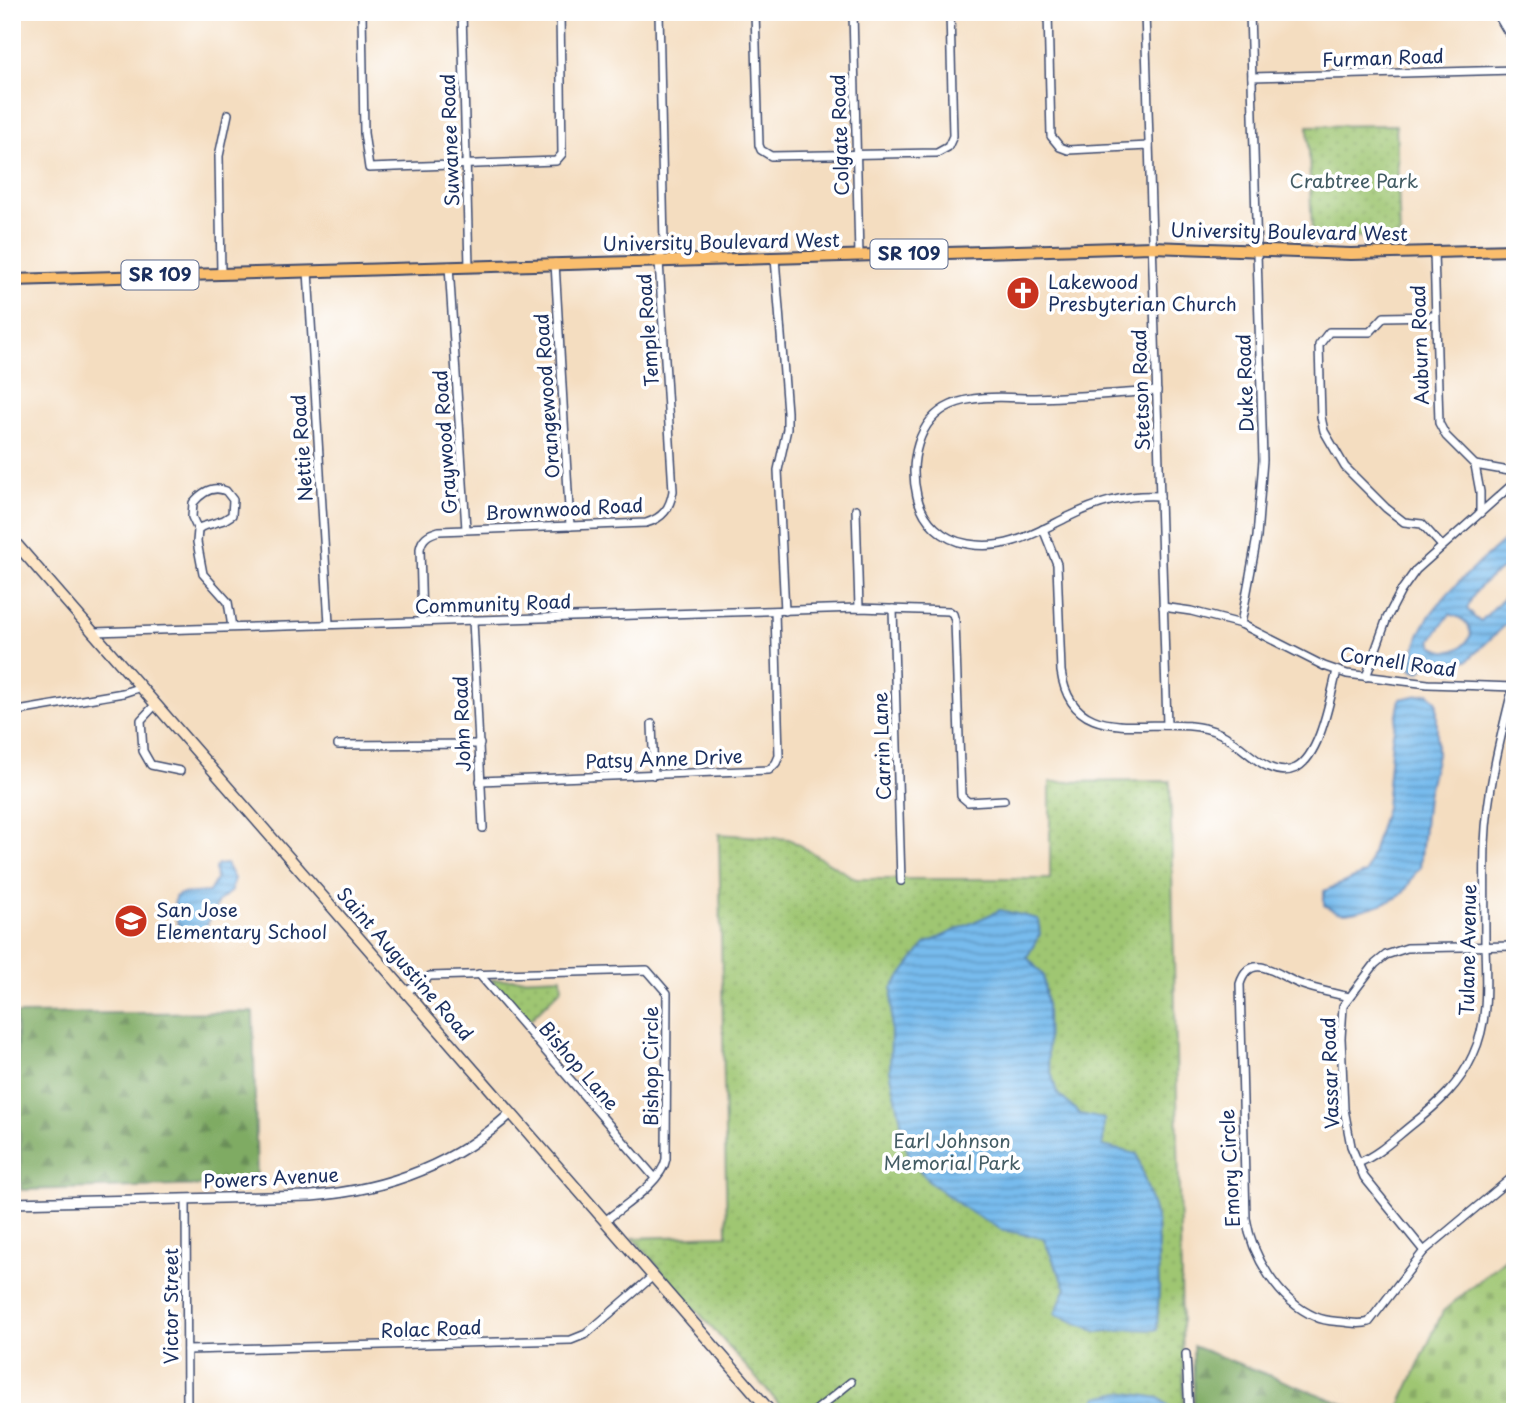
<svg xmlns="http://www.w3.org/2000/svg" width="1527" height="1424" viewBox="0 0 1527 1424" font-family="'Playpen Sans',sans-serif">
  <style>
    .forest { fill: url(#forest-firs); stroke: #4d6d61; stroke-width: 2 }
    .cemetery { fill: url(#cemetery-stones); stroke: #5d7a68; stroke-width: 2 }
    .park { fill: url(#park-dots); stroke: #5d7a68; stroke-width: 2 }
    .water { fill: url(#water-rules); stroke: #4975a6; stroke-width: 2; fill-rule: evenodd }
    .lines { fill: none; stroke-linecap: round; stroke-linejoin: round }
    .minor-casing { stroke: #3c496d; stroke-width: 10 }
    .tertiary-casing { stroke: #3c496d; stroke-width: 12 }
    .secondary-casing { stroke: #3c496d; stroke-width: 13 }
    .primary-casing { stroke: #3c496d; stroke-width: 14 }
    .minor { stroke: #fff; stroke-width: 7 }
    .tertiary { stroke: #fff; stroke-width: 9 }
    .secondary { stroke: #fde5c5; stroke-width: 10 }
    .primary { stroke: #fabe6e; stroke-width: 10 }
    .labels { text-anchor: middle; stroke-width: 7; stroke-linejoin: round; paint-order: stroke }
    .shield { fill: #fff; stroke: #5f6d8e; stroke-width: 2 }
    .shield-label { font-size: 18px; font-weight: bold; fill: #1b2f5e }
    .street-label { font-size: 19px; fill: #1b2f5e; stroke: #fff }
    .park-label { font-size: 19px; fill: #435c64; stroke: #fff }
    .poi-label { font-size: 19px; fill: #1b2f5e; stroke: #fff; text-anchor: start }
  </style>
  <defs>
    <pattern id="forest-firs" width="22" height="20" patternUnits="userSpaceOnUse" patternTransform="scale(1.75)"><rect width="22" height="20" fill="#7fab64"/><path d="M5 1l3.5 6h-7zM16 11l3.5 6h-7z" fill="#678c56"/></pattern>
    <pattern id="cemetery-stones" width="16" height="16" patternUnits="userSpaceOnUse" patternTransform="scale(1.75)"><rect width="16" height="16" fill="#9fc672"/><path d="M2 7V4a2 2 0 0 1 4 0v3zM10 15v-3a2 2 0 0 1 4 0v3z" fill="#88aa65"/></pattern>
    <pattern id="park-dots" width="8" height="8" patternUnits="userSpaceOnUse" patternTransform="scale(1.75)"><rect width="8" height="8" fill="#9fc672"/><path d="M2 2h.1M6 6h.1" fill="none" stroke="#88aa65" stroke-width="1.8" stroke-linecap="round"/></pattern>
    <pattern id="water-rules" width="6" height="5" patternUnits="userSpaceOnUse" patternTransform="scale(1.75)"><rect width="6" height="5" fill="#77bbed"/><path d="M0 2.5h6" fill="none" stroke="#6198c3"/></pattern>
  </defs>
  <rect width="100%" height="100%" fill="#fff"/>
  <filter id="ink" filterUnits="userSpaceOnUse"><feTurbulence type="fractalNoise" baseFrequency=".0143" numOctaves="2"/><feDisplacementMap in="SourceGraphic" scale="14" xChannelSelector="R" yChannelSelector="G"/><feConvolveMatrix kernelMatrix="1 2 1 2 8 2 1 2 1" color-interpolation-filters="sRGB"/></filter>
  <filter id="wash" filterUnits="userSpaceOnUse"><feTurbulence type="fractalNoise" baseFrequency=".00686" numOctaves="4" result="noise"/><feDisplacementMap in="SourceGraphic" scale="28" xChannelSelector="R" yChannelSelector="G"/><feGaussianBlur stdDeviation="1.57" result="paint"/><feColorMatrix in="noise" values="0 0 0 0 0 0 0 0 0 0 0 0 0 0 0 0 0 1.4 0 .05"/><feComposite in="paint" operator="in"/></filter>
  <g filter="url(#wash)">
    <rect width="100%" height="100%" fill="#f4ddc0"/>
    <!-- forest -->
    <g class="forest">
      <polygon points="253,1012 257,1184 21,1190 16,1014"/>
      <polygon points="1193,1346 1364,1412 1194,1412"/>
    </g>
    <!-- cemetery -->
    <polygon class="cemetery" points="1515,1251 1515,1412 1397,1412 1443,1311"/>
    <!-- park -->
    <g class="park">
      <polygon points="1396,125 1400,238 1312,237 1308,126"/>
      <polygon points="1170,781 1184,1412 786,1412 633,1238 727,1235 719,834 789,839 856,879 1050,879 1050,782"/>
      <polygon points="561,977 562,988 529,1021 491,980"/>
    </g>
    <!-- water -->
    <g class="water">
      <path d="M1515 531V563C1493 573 1475 586 1467 609L1476 619 1481 621 1515 586V616L1468 660 1450 661 1434 657 1420 672 1411 669C1413 655 1416 640 1423 627 1438 597 1489 554 1515 531ZM1450 614C1462 619 1469 621 1471 635 1462 651 1449 656 1433 646L1431 640Z"/>
      <path d="M1428 693 1437 702V755L1427 796 1420 868C1411 875 1410 887 1401 895 1392 902 1356 913 1344 913 1338 914 1330 908 1324 905V891L1366 873 1386 807 1392 739 1400 699Z"/>
      <polygon points="226,864 234,879 231,891 218,902 205,929 196,934 178,925 174,910 175,897 180,894 209,892 216,880 215,869 218,865"/>
      <polygon points="1000,910 1038,919 1040,934 1027,957 1043,975 1047,1006 1048,1061 1057,1093 1080,1114 1104,1119 1103,1146 1137,1154 1157,1221 1159,1289 1157,1330 1129,1329 1098,1332 1055,1314 1066,1288 1043,1238 1002,1230 967,1210 931,1183 909,1158 890,1070 892,988 925,944"/>
      <polygon points="1121,1392 1159,1398 1172,1409 1172,1412 1088,1412 1098,1397"/>
    </g>
  </g>
  <g filter="url(#ink)">
    <g class="lines">
      <defs>
        <g id="minor">
          <polyline points="362,12 364,133 369,168 556,161 562,154 560,12"/>
          <polyline points="462,12 469,266"/>
          <polyline points="755,12 759,145 761,150 771,156 937,153 948,147 953,136 950,12"/>
          <polyline points="853,12 859,256"/>
          <polyline points="1048,12 1051,136 1060,147 1068,150 1149,146"/>
          <polyline points="1145,12 1167,725"/>
          <polyline points="1496,12 1515,44"/>
          <polyline points="1252,77 1515,70"/>
          <polyline points="1434,252 1439,423 1446,436 1475,465 1515,472"/>
          <polyline points="775,258 787,412 787,429 778,470 785,611"/>
          <polyline points="555,263 570,526"/>
          <polyline points="449,266 466,529"/>
          <polyline points="308,271 329,624"/>
          <polyline points="221,273 219,156 228,114"/>
          <polyline points="1435,316 1384,317 1370,332 1329,332 1319,345 1321,417 1324,431 1345,467 1386,508 1404,522 1422,524 1441,545"/>
          <path d="M1157 391C1116 394 1076 397 1035 398 1009 398 976 394 951 405 917 420 909 463 917 496 923 521 942 540 968 544 1006 551 1035 533 1068 517 1096 503 1128 494 1160 496"/>
          <polyline points="1475,465 1480,492 1480,513"/>
          <polyline points="856,509 859,608"/>
          <path d="M1043 529 1057 564 1061 671C1073 759 1166 707 1221 734 1243 744 1268 781 1296 768 1321 755 1330 697 1337 671"/>
          <path d="M198 530 192 517 193 503C202 492 213 485 226 491L233 500 232 515 224 520 201 527 198 530 197 542 203 574 228 602 232 627"/>
          <polyline points="1163,607 1191,611 1241,624 1324,666 1347,674 1428,684 1514,687"/>
          <polyline points="893,609 901,881"/>
          <polyline points="473,620 483,828"/>
          <path d="M422 621 420 549C422 538 428 534 439 531L646 523C663 518 670 508 673 491L659 261 664 245 659 12"/>
          <polyline points="1241,624 1257,537 1263,460 1250,12"/>
          <polyline points="94,632 859,608 949,611 953,614 955,621 961,796 968,802 1004,800"/>
          <polyline points="1366,677 1387,618 1401,591 1416,570 1515,482"/>
          <polyline points="156,704 141,720 143,751 151,765 180,771"/>
          <polyline points="12,712 123,693 141,687"/>
          <polyline points="652,724 654,775"/>
          <polyline points="338,745 480,744"/>
          <polyline points="480,781 769,770 776,763 779,756 775,611"/>
          <polyline points="479,974 655,1178"/>
          <path d="M406 992 430 976 647 970 667 993 666 1159C662 1182 623 1206 605 1221"/>
          <path d="M1349 997C1333 993 1316 990 1300 984 1280 977 1251 949 1240 984L1246 1218C1252 1256 1278 1301 1316 1317 1324 1321 1334 1321 1343 1322 1353 1323 1360 1325 1369 1322L1424 1251 1515 1175"/>
          <path d="M1358 1163C1380 1154 1396 1137 1414 1123 1438 1104 1460 1084 1473 1055 1489 1021 1486 983 1485 945 1485 912 1484 878 1485 844 1487 791 1500 739 1513 687"/>
          <polyline points="186,1199 187,1412"/>
          <polyline points="1424,1251 1364,1177 1351,1146 1344,1109 1341,1038 1343,1006 1375,964 1386,955 1407,948 1515,946"/>
          <polyline points="187,1350 571,1340 586,1334 653,1276"/>
          <polyline points="1186,1354 1189,1412"/>
          <polyline points="119,1412 187,1411"/>
          <polyline points="814,1412 851,1382"/>
        </g>
        <path id="tertiary" d="M12 1203 311 1196C387 1190 455 1165 511 1113"/>
        <polyline id="secondary" points="12,539 771,1412"/>
        <polyline id="primary" points="12,280 1152,247 1351,254 1515,250"/>
      </defs>
      <!-- minor casing -->
      <use href="#minor" class="minor-casing"/>
      <!-- tertiary casing -->
      <use href="#tertiary" class="tertiary-casing"/>
      <!-- secondary casing -->
      <use href="#secondary" class="secondary-casing"/>
      <!-- primary casing -->
      <use href="#primary" class="primary-casing"/>
      <!-- minor -->
      <use href="#minor" class="minor"/>
      <!-- tertiary -->
      <use href="#tertiary" class="tertiary"/>
      <!-- secondary -->
      <use href="#secondary" class="secondary"/>
      <!-- primary -->
      <use href="#primary" class="primary"/>
    </g>
  </g>
  <!-- icons -->
  <defs>
    <symbol id="church-disc" viewBox="-11 -11 22 22"><circle r="9.5" fill="#c8321e" stroke="#fff"/><path d="M-1.2-6h2.4v3.5h3.3v2.4h-3.3V6h-2.4V-.1h-3.3v-2.4h3.3Z" fill="#fff"/></symbol>
    <symbol id="school-disc" viewBox="-11 -11 22 22"><circle r="9.5" fill="#c8321e" stroke="#fff"/><path d="M0-5L7-2L0 1L-7-2ZM-4 1L0 2.5L4 1V4Q0 6-4 4Z" fill="#fff"/></symbol>
  </defs>
  <g fill-rule="evenodd">
    <use href="#church-disc" x="1004" y="274" width="38" height="38"/>
    <use href="#school-disc" x="112" y="902" width="38" height="38"/>
  </g>
  <g class="labels">
    <!-- shield labels -->
    <g class="shield">
      <rect x="870.5" y="239.5" width="77" height="29" rx="5"/>
      <rect x="121.5" y="260.5" width="77" height="29" rx="5"/>
    </g>
    <g class="shield-label">
      <text x="909" y="260">SR 109</text>
      <text x="160" y="281">SR 109</text>
    </g>
    <!-- street labels -->
    <g class="street-label">
      <text transform="translate(1383 58) rotate(-2)" y="7">Furman Road</text>
      <text transform="translate(840 135) rotate(-92)" y="7">Colgate Road</text>
      <text transform="translate(450 140) rotate(-92)" y="7">Suwanee Road</text>
      <text transform="translate(1289 232) rotate(1)" y="7">University Boulevard West</text>
      <text transform="translate(721 242) rotate(-1)" y="7">University Boulevard West</text>
      <text transform="translate(648 330) rotate(-94)" y="7">Temple Road</text>
      <text transform="translate(1420 345) rotate(-92)" y="7">Auburn Road</text>
      <text transform="translate(1245 383) rotate(-92)" y="7">Duke Road</text>
      <text transform="translate(1141 390) rotate(-92)" y="7">Stetson Road</text>
      <text transform="translate(547 396) rotate(-94)" y="7">Orangewood Road</text>
      <text transform="translate(445 442) rotate(-94)" y="7">Graywood Road</text>
      <text transform="translate(302 448) rotate(-94)" y="7">Nettie Road</text>
      <text transform="translate(564 509) rotate(-3)" y="7">Brownwood Road</text>
      <text transform="translate(493 604) rotate(-2)" y="7">Community Road</text>
      <text transform="translate(1398 662) rotate(8)" y="7">Cornell Road</text>
      <text transform="translate(462 724) rotate(-92)" y="7">John Road</text>
      <text transform="translate(882 746) rotate(-92)" y="7">Carrin Lane</text>
      <text transform="translate(664 759) rotate(-2)" y="7">Patsy Anne Drive</text>
      <text transform="translate(1468 950) rotate(-89)" y="7">Tulane Avenue</text>
      <text transform="translate(405 964) rotate(49)" y="7">Saint Augustine Road</text>
      <text transform="translate(579 1066) rotate(49)" y="7">Bishop Lane</text>
      <text transform="translate(651 1066) rotate(-90)" y="7">Bishop Circle</text>
      <text transform="translate(1330 1073) rotate(-92)" y="7">Vassar Road</text>
      <text transform="translate(1230 1168) rotate(-93)" y="7">Emory Circle</text>
      <text transform="translate(271 1178) rotate(-3)" y="7">Powers Avenue</text>
      <text transform="translate(171 1306) rotate(-90)" y="7">Victor Street</text>
      <text transform="translate(431 1329) rotate(-2)" y="7">Rolac Road</text>
    </g>
    <!-- park labels -->
    <g class="park-label">
      <text x="1354" y="188">Crabtree Park</text>
      <text x="952" y="1148">Earl Johnson<tspan x="952" dy="22">Memorial Park</tspan></text>
    </g>
    <!-- poi labels -->
    <g class="poi-label">
      <text x="1048" y="289">Lakewood<tspan x="1048" dy="22">Presbyterian Church</tspan></text>
      <text x="156" y="917">San Jose<tspan x="156" dy="22">Elementary School</tspan></text>
    </g>
  </g>
  <!-- margin -->
  <rect width="1527" height="1424" fill="none" stroke="#fff" stroke-width="42"/>
</svg>
